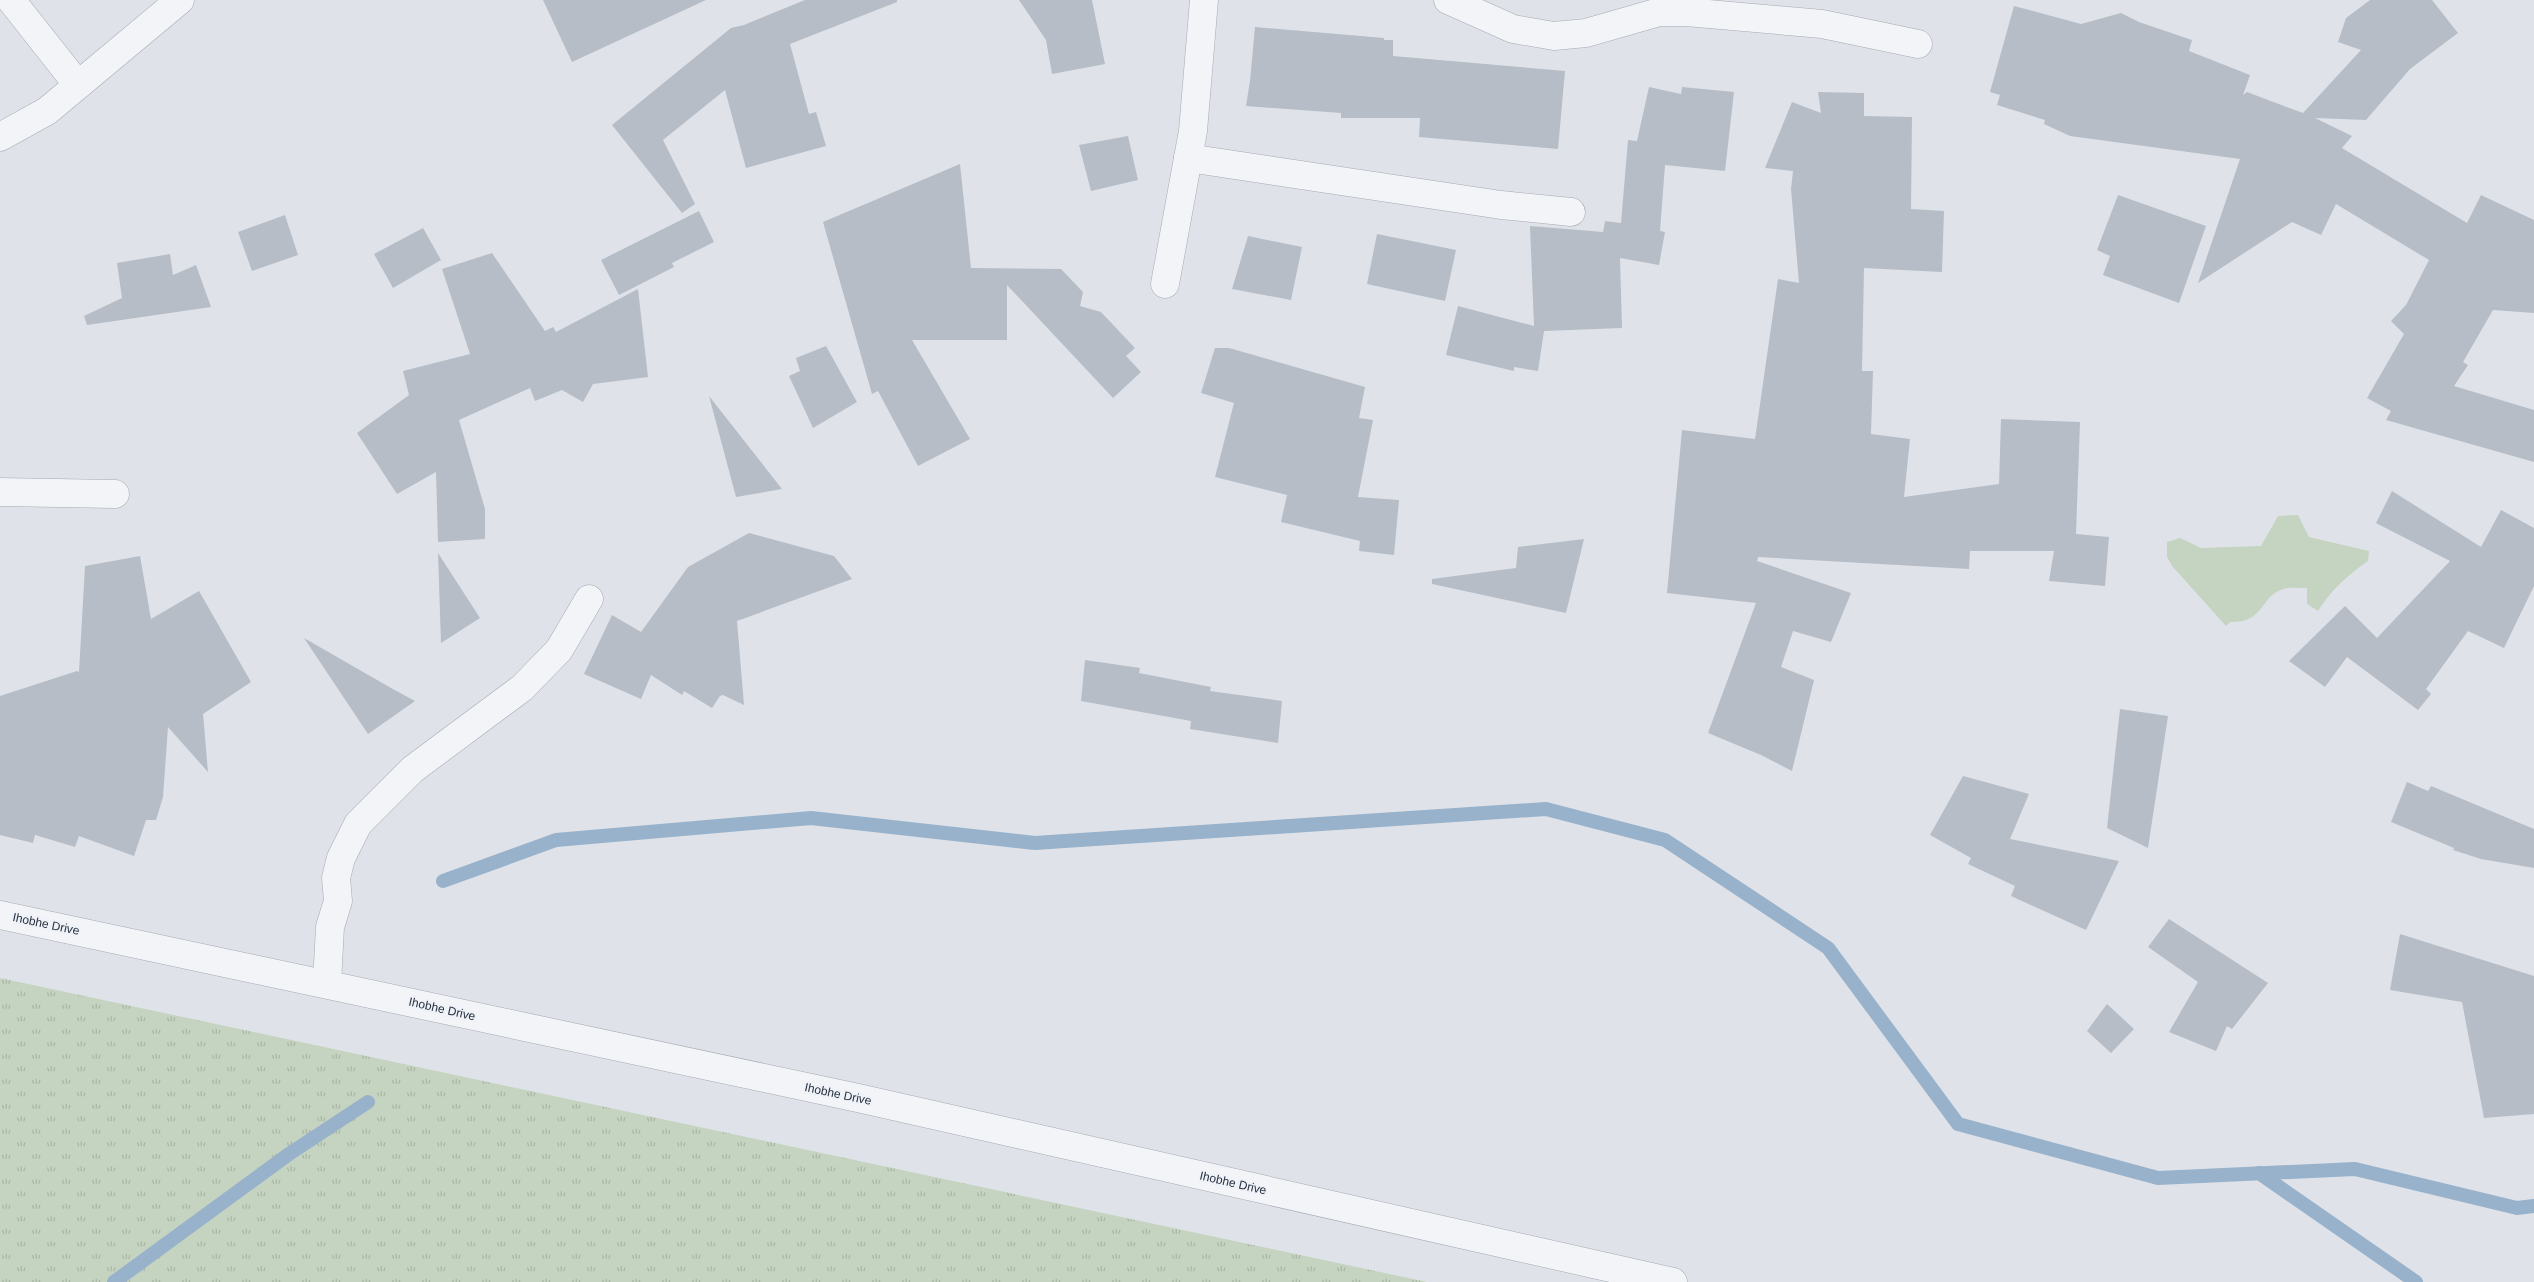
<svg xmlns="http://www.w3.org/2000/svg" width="2534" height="1282" viewBox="0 0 2534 1282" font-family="Helvetica,sans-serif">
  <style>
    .grass { fill: url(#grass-tufts) }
    .garden { fill: #c5d4c0 }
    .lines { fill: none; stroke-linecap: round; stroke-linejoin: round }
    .stream { stroke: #98b2cb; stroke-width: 14 }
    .building { fill: #b6bdc6 }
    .minor-casing { stroke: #a4aab3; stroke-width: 29 }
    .minor { stroke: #f2f4f7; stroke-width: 28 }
    .labels { text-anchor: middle; stroke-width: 4.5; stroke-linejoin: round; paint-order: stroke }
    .street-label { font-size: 12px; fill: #273141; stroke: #eff2f7 }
  </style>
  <defs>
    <pattern id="grass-tufts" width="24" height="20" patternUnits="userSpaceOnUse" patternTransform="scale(1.25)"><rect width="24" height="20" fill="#c5d4c0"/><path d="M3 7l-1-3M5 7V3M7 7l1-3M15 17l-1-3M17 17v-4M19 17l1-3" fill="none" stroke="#a9b6a6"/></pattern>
  </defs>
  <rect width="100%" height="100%" fill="#dfe3e9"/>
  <!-- grass -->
  <polygon class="grass" points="0,978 1427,1282 0,1282"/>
  <!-- garden -->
  <path class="garden" d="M2298 515 2309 537 2369 551 2368 561C2349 574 2330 591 2318 611L2307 604V588C2300 588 2290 587 2283 589 2259 597 2265 623 2230 622L2226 626 2172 566 2167 557V542L2180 538 2201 548 2261 546 2278 516Z"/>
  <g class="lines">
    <!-- stream -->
    <g class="stream">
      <polyline points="443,881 556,840 811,818 1035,843 1546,809 1665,840 1828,948 1958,1124 2158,1178 2355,1169 2517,1208 2534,1206"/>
      <polyline points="2259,1173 2416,1282"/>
      <polyline points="114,1282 289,1154 368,1102"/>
    </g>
  </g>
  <!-- building -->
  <g class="building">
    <polygon points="543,0 706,0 572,62"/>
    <polygon points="805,0 897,0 897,2 790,44 809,114 816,112 826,146 746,168 725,90 663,140 695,204 682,213 612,125 731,28 744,25"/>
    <polygon points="1019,0 1092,0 1105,64 1052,74 1046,40"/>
    <polygon points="2370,0 2432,0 2458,33 2410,69 2366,120 2315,118 2352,136 2342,148 2467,223 2481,195 2534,220 2534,313 2493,310 2463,362 2468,365 2454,386 2534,410 2534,462 2386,420 2391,411 2367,398 2404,334 2391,321 2406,305 2429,260 2336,204 2321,235 2292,222 2198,283 2240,159 2070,136 2044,124 2045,120 1997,105 2000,95 1990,92 2014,6 2081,24 2121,13 2139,22 2192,40 2189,51 2250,75 2243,95 2247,92 2303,113 2361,50 2338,42 2346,18"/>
    <polygon points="1255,27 1384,38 1384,40 1393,40 1393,56 1565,71 1558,149 1419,137 1420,118 1341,118 1341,113 1246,106 1250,81"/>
    <polygon points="1649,87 1681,94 1682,87 1734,92 1725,171 1665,165 1660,231 1665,232 1659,265 1620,258 1622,328 1544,331 1538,371 1514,367 1514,371 1446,355 1458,306 1534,326 1530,226 1603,232 1605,221 1621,223 1628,140 1637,141"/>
    <polygon points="1818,92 1864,93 1864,116 1912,117 1911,209 1944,211 1942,272 1864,268 1862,371 1873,371 1871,434 1910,439 1904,497 1999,484 2001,419 2080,422 2076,534 2109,537 2105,586 2049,581 2054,551 1970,551 1969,569 1758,557 1757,561 1851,593 1831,642 1793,631 1781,667 1814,680 1792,771 1761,755 1708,733 1756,603 1667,593 1682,430 1755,439 1778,279 1799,283 1791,189 1793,171 1765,168 1792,102 1821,113"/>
    <polygon points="1128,136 1138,180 1091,191 1079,145"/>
    <polygon points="960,164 971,268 1061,269 1083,292 1080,306 1101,312 1135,348 1126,356 1141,372 1113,398 1007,285 1007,340 912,340 970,439 918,466 878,391 872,394 823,222"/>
    <polygon points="2118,195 2206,226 2179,303 2103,275 2110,256 2097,250"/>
    <polygon points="699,211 714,242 672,263 674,267 619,295 601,260"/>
    <polygon points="285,215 298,255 252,271 238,232"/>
    <polygon points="423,228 441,260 393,288 374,254"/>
    <polygon points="1377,234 1456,250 1445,301 1367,284"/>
    <polygon points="1248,236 1302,247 1291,300 1232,289"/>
    <polygon points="492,253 545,331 553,327 556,332 638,289 648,377 593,384 583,402 562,390 535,401 530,388 459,420 485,509 485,539 438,542 436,472 397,494 357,433 409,395 403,371 470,354 442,269"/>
    <polygon points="170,254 173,275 196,265 211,307 87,325 84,316 122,298 117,263"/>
    <polygon points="826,346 857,402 813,428 789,376 800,371 796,358"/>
    <polygon points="1215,348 1229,348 1365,387 1359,418 1373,420 1358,497 1399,500 1394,555 1359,551 1360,541 1281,522 1287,495 1215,477 1234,403 1201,393"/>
    <polygon points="709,396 782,489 736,497"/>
    <polygon points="2392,491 2481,547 2501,510 2534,528 2534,586 2504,648 2468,631 2426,689 2431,694 2418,710 2347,657 2325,687 2289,661 2345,606 2377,638 2450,561 2376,523"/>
    <polygon points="749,533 834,556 852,579 737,621 744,705 723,695 720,696 712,708 684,691 682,695 651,675 641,699 584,674 612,615 641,632 688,567"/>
    <polygon points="1584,539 1566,613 1432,584 1432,579 1516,568 1518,547"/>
    <polygon points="438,553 480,618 441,643"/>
    <polygon points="140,556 151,619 199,591 251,682 203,714 208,772 168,727 163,797 156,820 146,820 134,856 79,836 75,847 35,835 33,843 0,835 0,696 77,671 79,672 85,566"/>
    <polygon points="304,638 391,688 415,701 368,734"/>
    <polygon points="1085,660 1140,668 1139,673 1211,687 1210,691 1282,701 1278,743 1190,729 1191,721 1081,701"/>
    <polygon points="2120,709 2168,716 2148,848 2107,828"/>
    <polygon points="1963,776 2029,794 2010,839 2119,861 2086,930 2011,896 2015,886 1968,864 1971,858 1930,835"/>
    <polygon points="2407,782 2428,791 2431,786 2534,829 2534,868 2481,859 2453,850 2454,848 2391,822"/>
    <polygon points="2169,919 2268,983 2232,1029 2227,1026 2216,1051 2169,1032 2198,982 2148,947"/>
    <polygon points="2400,934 2534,976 2534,1114 2484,1118 2462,1002 2390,990"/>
    <polygon points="2107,1004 2134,1029 2111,1053 2087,1031"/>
  </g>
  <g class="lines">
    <defs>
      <g id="minor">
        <polyline points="11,0 78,85"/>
        <polyline points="1448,0 1513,29 1554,36 1586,33 1659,12 1686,12 1822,24 1918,44"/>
        <polyline points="0,137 47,111 180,0"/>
        <polyline points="1188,158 1501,205 1571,212"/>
        <polyline points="1165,284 1193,131 1204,0"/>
        <polyline points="0,492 115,494"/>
        <polyline points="0,915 858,1098 1673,1282"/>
        <polyline points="327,983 330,927 338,901 336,878 341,858 358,824 413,769 522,688 559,650 589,599"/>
      </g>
    </defs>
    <!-- minor casing -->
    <use href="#minor" class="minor-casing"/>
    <!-- minor -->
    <use href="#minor" class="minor"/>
  </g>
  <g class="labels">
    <!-- street labels -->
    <g class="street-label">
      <text transform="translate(46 924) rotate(12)" y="4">Ihobhe Drive</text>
      <text transform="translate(442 1009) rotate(13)" y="4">Ihobhe Drive</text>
      <text transform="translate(838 1094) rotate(12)" y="4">Ihobhe Drive</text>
      <text transform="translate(1233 1183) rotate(13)" y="4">Ihobhe Drive</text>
    </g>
  </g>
</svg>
